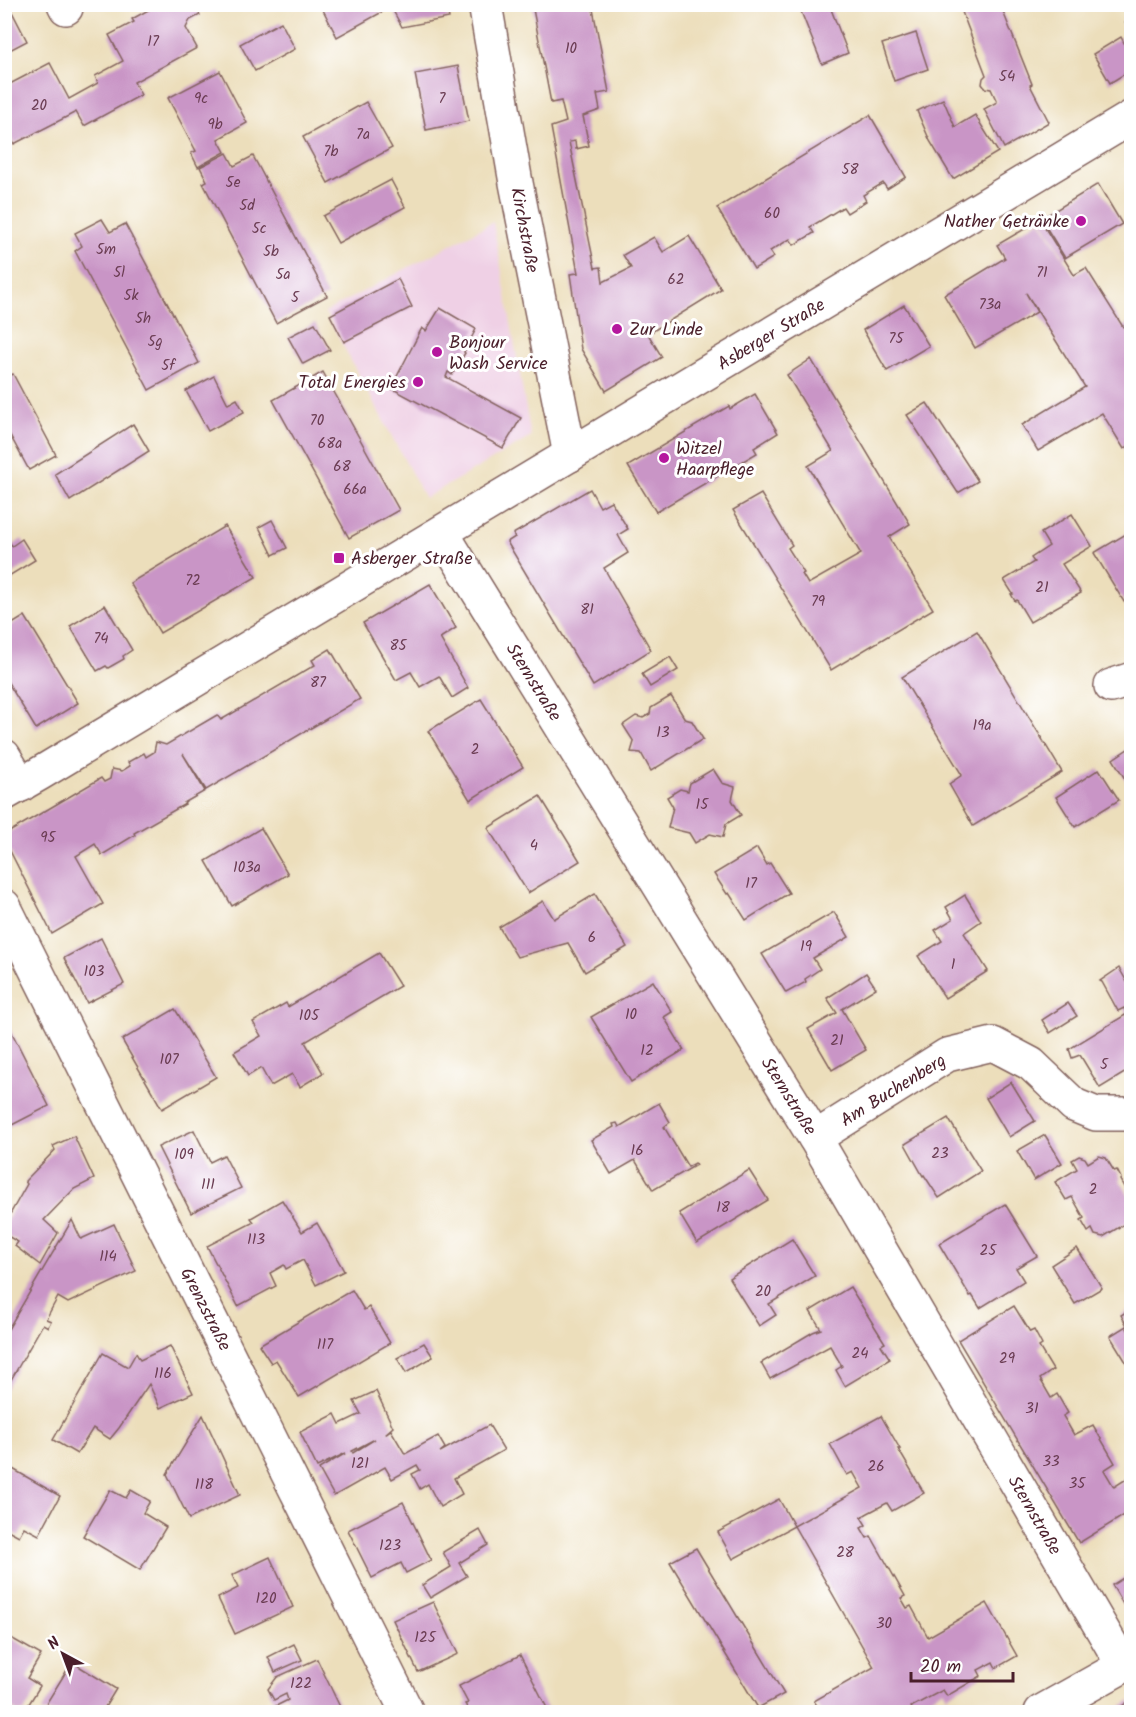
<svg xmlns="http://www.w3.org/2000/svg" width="1136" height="1717" viewBox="0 0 1136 1717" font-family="Kalam,sans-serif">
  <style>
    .built { fill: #efd0e5 }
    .building { fill: #c995c6; fill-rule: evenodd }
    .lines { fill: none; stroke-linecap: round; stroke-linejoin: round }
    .minor-casing { stroke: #83625d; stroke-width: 36 }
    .tertiary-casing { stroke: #83625d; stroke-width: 36 }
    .minor { stroke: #fff; stroke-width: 33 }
    .tertiary { stroke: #fff; stroke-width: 33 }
    .poi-dot { fill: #b5179e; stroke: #fff; stroke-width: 2 }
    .labels { text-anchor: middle; stroke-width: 6; stroke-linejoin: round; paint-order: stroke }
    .number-label { font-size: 15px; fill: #6a3c52 }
    .poi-label { font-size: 18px; fill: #4a1f2b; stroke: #fff; text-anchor: start }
    .street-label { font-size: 18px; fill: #4a1f2b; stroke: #fff }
  </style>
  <rect width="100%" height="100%" fill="#fff"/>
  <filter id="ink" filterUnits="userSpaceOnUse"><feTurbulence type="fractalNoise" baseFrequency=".0167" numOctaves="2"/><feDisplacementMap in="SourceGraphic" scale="12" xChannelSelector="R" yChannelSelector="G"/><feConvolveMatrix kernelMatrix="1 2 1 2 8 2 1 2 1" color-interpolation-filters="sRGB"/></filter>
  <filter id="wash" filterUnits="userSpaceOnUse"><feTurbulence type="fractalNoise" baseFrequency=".008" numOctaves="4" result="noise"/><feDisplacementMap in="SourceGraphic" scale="24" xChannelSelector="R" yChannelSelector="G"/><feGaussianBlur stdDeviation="1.35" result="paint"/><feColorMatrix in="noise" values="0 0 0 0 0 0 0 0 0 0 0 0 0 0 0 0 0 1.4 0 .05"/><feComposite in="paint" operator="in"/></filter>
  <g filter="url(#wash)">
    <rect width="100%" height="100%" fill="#ecdebb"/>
    <!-- built -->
    <polygon class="built" points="493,222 531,437 425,498 325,312"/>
    <g id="blocks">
      <!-- building -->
      <g class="building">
        <polygon points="4,4 8,4 27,41 4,53"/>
        <polygon points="159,4 194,4 200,15 190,20 186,28 197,48 134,82 141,95 84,126 76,112 14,144 4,126 4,87 50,63 69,99 98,83 95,76 123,61 109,35 134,22 132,19"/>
        <polygon points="320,4 446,4 449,18 402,27 391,7 337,37"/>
        <polygon points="532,4 592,4 609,92 597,94 600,110 583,116 589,146 576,149 575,141 569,142 595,268 601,267 603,282 631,268 623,255 654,237 663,252 689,236 721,289 648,334 662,357 606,391 581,349 570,274 578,273 551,127 566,122 561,101 551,103"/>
        <polygon points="798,4 829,4 848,53 822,64"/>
        <polygon points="959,4 1000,4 1032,84 1030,85 1049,122 1004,148 984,109 997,102 991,89 985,88 982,84 983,78 986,75"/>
        <polygon points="1131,18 1131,32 1125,22"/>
        <polygon points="281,22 295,49 255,71 240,44"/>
        <polygon points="916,33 928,69 894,81 882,44"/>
        <polygon points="1121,37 1131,56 1131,70 1110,83 1093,54"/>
        <polygon points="458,66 469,121 426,130 415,74"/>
        <polygon points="220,71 247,123 218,139 225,152 198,167 191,153 196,151 168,98"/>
        <polygon points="943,99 955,127 975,115 998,152 953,179 930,141 917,111"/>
        <polygon points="366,102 392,148 328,183 303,137"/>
        <polygon points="870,115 906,177 887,189 883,183 863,195 866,201 847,213 843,207 810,227 814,233 794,245 790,239 770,251 774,257 754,269 717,208"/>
        <polygon points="227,153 234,166 253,156 327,296 276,323 203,183 207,181 200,167"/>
        <polygon points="391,180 405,207 338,243 323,216"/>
        <polygon points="1098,184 1122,224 1065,258 1041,219"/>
        <polygon points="102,219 110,232 125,224 199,363 149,390 75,251 82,246 75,233"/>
        <polygon points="1040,220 1074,275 1086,268 1123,327 1131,321 1131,444 1124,449 1102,413 1038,451 1022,425 1085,387 1026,293 1037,312 975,348 944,295 1005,258 997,245"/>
        <polygon points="398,279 412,307 344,342 330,315"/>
        <polygon points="904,305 929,346 887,371 863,330"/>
        <polygon points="440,308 476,329 464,352 465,353 452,375 448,372 446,377 521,418 503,448 391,388 422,328 426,331"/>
        <polygon points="315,323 330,350 303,364 288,337"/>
        <polygon points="811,359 910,524 889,537 933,609 831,670 733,510 761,494 792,545 788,548 804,573 802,574 808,584 861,554 808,466 833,451 787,375"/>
        <polygon points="323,372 399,510 349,538 273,400"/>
        <polygon points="13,374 56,455 29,470 4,424 4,378"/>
        <polygon points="214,376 228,404 237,399 244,412 208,431 186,391"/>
        <polygon points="755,394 778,433 754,448 757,453 656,512 628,466 729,406 730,409"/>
        <polygon points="927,403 978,481 958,493 907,415"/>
        <polygon points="133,424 149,451 70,501 55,474"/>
        <polygon points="590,489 600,507 611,501 628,529 618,535 628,553 604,568 651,650 593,686 507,542 515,537 513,534"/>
        <polygon points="1072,514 1092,546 1062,564 1081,593 1030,622 1017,600 1015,601 1011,594 1013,594 1004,580 1034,562 1031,558 1049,546 1041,533"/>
        <polygon points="272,520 287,548 273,555 259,527"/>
        <polygon points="225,526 256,577 160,633 130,583"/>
        <polygon points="1131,531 1131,597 1124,602 1094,553"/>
        <polygon points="4,534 12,546 22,539 35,560 4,579"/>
        <polygon points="430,584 456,628 440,638 468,688 452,698 439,676 420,687 411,672 396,680 363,623"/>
        <polygon points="105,605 132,650 123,656 124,659 108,668 106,666 97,671 70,626"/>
        <polygon points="25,616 78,703 36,729 4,676 4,629"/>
        <polygon points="977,631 1062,772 973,826 949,784 962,775 902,677"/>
        <polygon points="330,649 360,699 206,790 183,754 205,791 184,803 185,804 134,833 135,835 102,855 95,844 76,856 103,904 52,934 4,839 4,835 101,778 104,782 110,779 112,769 122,771 130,766 128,762 144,753 146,757 154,752 156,742 166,745 217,715 221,720 315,665 312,660"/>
        <polygon points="670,657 678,670 650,687 642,674"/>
        <polygon points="671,696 685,719 692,721 703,739 651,771 641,753 631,752 634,742 623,725 636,716 643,718 650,714 651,708"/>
        <polygon points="481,699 523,767 470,800 428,731"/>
        <polygon points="1131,747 1131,789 1113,759"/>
        <polygon points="713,769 722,783 735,787 732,800 741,815 726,824 723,837 710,834 695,843 689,833 668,828 673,807 667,797 680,789 688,791 690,783"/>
        <polygon points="1099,769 1119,800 1075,827 1056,797"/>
        <polygon points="540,796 580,861 528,893 488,828"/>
        <polygon points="261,828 288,874 232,906 206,861"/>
        <polygon points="757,848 767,865 770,863 789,893 746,920 729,893 727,894 714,874"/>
        <polygon points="595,894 627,947 585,972 568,943 517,957 499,927 543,901 554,919"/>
        <polygon points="965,895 981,921 964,933 988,971 945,998 918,956 942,941 935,930 953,919 946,907"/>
        <polygon points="834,912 849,937 813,958 820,969 805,979 806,982 786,993 762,954"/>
        <polygon points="101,938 124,984 87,1003 64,958"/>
        <polygon points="379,953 400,986 305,1042 323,1073 300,1087 292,1074 271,1086 261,1068 248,1076 234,1052 261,1036 253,1022 286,1003 288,1007"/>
        <polygon points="1119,968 1131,989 1131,1069 1100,1088 1080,1055 1072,1058 1069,1049 1127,1014 1124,1008 1118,1011 1102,982 1100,981"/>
        <polygon points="866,973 876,988 842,1009 866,1050 832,1070 808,1029 837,1013 827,998"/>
        <polygon points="653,981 672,1012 664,1017 684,1050 631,1082 591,1017"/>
        <polygon points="1068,1003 1077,1016 1050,1033 1042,1020"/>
        <polygon points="175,1009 216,1077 162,1109 122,1040"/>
        <polygon points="4,1017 49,1106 8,1127 4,1121"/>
        <polygon points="1011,1082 1035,1121 1009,1137 986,1098"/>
        <polygon points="659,1103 670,1122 664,1127 688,1167 695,1163 696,1165 653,1190 635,1160 611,1174 591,1140 614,1127 613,1124 617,1123 619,1127"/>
        <polygon points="948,1118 981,1171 939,1198 924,1175 923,1176 905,1144"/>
        <polygon points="194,1130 210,1162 224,1155 241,1188 191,1213 158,1147"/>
        <polygon points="1045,1135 1062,1163 1034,1180 1017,1151"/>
        <polygon points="74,1136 94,1179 74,1189 44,1220 58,1233 40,1265 15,1246 18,1242 4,1234 4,1225 27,1184 25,1181 55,1150 53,1146"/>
        <polygon points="1079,1156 1085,1158 1088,1163 1099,1156 1106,1158 1114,1171 1117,1170 1121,1178 1120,1180 1131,1199 1131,1220 1103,1237 1095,1235 1092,1229 1088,1232 1081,1220 1084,1218 1072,1197 1066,1200 1055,1182 1077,1169 1072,1160"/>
        <polygon points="749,1170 768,1200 697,1243 679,1213"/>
        <polygon points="282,1200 302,1232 317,1223 344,1271 316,1285 303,1260 286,1269 284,1265 270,1273 276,1286 238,1306 207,1246 254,1222 251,1218"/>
        <polygon points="1005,1204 1037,1256 1016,1268 1024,1281 980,1308 972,1295 970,1296 939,1244"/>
        <polygon points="72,1220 81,1239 114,1224 136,1271 68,1303 58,1297 46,1319 51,1321 48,1327 43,1324 4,1392 4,1336"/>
        <polygon points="792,1239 815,1276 769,1304 776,1315 759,1326 729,1278"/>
        <polygon points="1077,1248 1102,1288 1075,1304 1051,1265"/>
        <polygon points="850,1287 885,1343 881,1345 890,1359 845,1386 836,1370 842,1366 830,1346 770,1379 761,1363 813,1332 821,1329 810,1311"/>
        <polygon points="352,1290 364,1310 369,1307 390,1343 299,1397 276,1360 271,1363 259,1345"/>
        <polygon points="1014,1306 1030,1332 1034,1330 1042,1345 1039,1347 1053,1370 1040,1379 1051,1398 1057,1394 1068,1413 1063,1416 1074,1435 1093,1425 1115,1463 1104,1470 1114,1487 1131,1476 1131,1511 1079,1543 958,1340"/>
        <polygon points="1131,1309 1131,1370 1110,1336 1126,1326 1128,1330 1129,1329 1121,1315"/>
        <polygon points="424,1343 433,1357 406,1373 397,1358"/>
        <polygon points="170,1346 193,1393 160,1408 149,1384 119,1428 110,1439 93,1428 77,1454 53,1440 103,1353 128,1367 136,1353 140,1360"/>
        <path d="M376 1391 393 1427 385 1434 391 1430 405 1454 438 1436 445 1448 440 1452 489 1425 504 1450 454 1478 462 1494 440 1507 428 1484 420 1489 412 1474 420 1470 417 1465 392 1479 385 1467 334 1496 319 1469 346 1453 317 1467 300 1432 335 1414 340 1424 361 1414 354 1401ZM375 1439 353 1453 352 1451Z"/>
        <polygon points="203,1415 240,1495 189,1519 167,1474"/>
        <polygon points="881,1416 900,1449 898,1449 924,1493 892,1511 887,1503 868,1513 861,1517 866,1525 861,1528 867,1538 871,1536 905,1596 901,1598 907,1608 911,1606 928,1637 987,1603 1017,1656 996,1668 993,1662 978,1670 981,1676 947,1696 943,1690 911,1707 914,1712 821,1712 814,1701 874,1667 794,1526 733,1559 718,1532 779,1499 794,1526 862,1488 853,1472 847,1475 830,1444"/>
        <polygon points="4,1464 60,1496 39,1535 24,1527 19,1536 4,1528"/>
        <polygon points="110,1490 126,1498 131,1490 150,1501 143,1513 166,1527 140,1570 83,1536"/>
        <polygon points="403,1502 431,1560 406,1573 401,1563 372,1578 348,1530"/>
        <polygon points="480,1530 488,1545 459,1563 467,1576 430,1598 422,1585 451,1567 443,1552"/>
        <polygon points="696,1548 784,1694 758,1708 670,1562"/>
        <polygon points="270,1557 293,1607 235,1634 218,1598 238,1588 232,1575"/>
        <polygon points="1131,1573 1131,1618 1112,1585"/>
        <polygon points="433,1602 458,1654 418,1672 393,1620"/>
        <polygon points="4,1634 41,1655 27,1678 40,1686 24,1712 18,1712 8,1706 11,1703 4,1699"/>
        <polygon points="294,1644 302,1660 275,1672 268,1657"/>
        <polygon points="520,1655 549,1712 470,1712 465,1704 468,1703 459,1686"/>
        <polygon points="317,1659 341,1709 334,1712 264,1712 288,1700 286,1694 274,1700 268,1689 277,1677"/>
        <polygon points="72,1662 116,1689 102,1712 41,1712"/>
        <polygon points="1131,1700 1131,1712 1122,1712 1119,1708"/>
      </g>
    </g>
  </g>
  <g filter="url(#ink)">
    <use href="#blocks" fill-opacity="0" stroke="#83625d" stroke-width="1.5"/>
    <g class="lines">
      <defs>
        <g id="minor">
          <polyline points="64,4 66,8"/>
          <polyline points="485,4 516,183 570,455"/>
          <polyline points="442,533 815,1138 1123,1665"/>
          <polyline points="1111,686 1132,679"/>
          <polyline points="4,756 21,785"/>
          <polyline points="4,906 407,1712"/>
          <polyline points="815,1138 947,1055 993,1044 1031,1064 1074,1105 1096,1114 1132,1114"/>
          <polyline points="1041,1712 1132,1661"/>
        </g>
        <polyline id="tertiary" points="4,794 39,774 1132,117"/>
      </defs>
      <!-- minor casing -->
      <use href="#minor" class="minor-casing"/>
      <!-- tertiary casing -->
      <use href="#tertiary" class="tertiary-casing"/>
      <!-- minor -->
      <use href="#minor" class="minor"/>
      <!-- tertiary -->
      <use href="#tertiary" class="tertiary"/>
    </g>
  </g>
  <!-- markers -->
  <g class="poi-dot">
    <circle cx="1081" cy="221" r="6"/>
    <circle cx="617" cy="329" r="6"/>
    <circle cx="437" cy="352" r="6"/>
    <circle cx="418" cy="382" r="6"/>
    <circle cx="664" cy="458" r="6"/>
    <rect x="333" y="552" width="12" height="12" rx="3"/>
  </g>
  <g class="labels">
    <!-- number labels -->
    <g class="number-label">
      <text x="153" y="46">17</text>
      <text x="571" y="53">10</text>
      <text x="1007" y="81">54</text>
      <text x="201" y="103">9c</text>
      <text x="442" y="103">7</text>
      <text x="39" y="110">20</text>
      <text x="215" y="129">9b</text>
      <text x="363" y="139">7a</text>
      <text x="331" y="156">7b</text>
      <text x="850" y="174">58</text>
      <text x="233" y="187">5e</text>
      <text x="247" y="210">5d</text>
      <text x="772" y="218">60</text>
      <text x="259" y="233">5c</text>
      <text x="106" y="254">5m</text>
      <text x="271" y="256">5b</text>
      <text x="119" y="277">5l</text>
      <text x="1042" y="277">71</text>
      <text x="283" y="279">5a</text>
      <text x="676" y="284">62</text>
      <text x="131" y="300">5k</text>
      <text x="295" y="302">5</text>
      <text x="990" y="309">73a</text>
      <text x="143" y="323">5h</text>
      <text x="896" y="343">75</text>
      <text x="155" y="346">5g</text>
      <text x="168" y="370">5f</text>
      <text x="317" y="425">70</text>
      <text x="330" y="448">68a</text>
      <text x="342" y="471">68</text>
      <text x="355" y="494">66a</text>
      <text x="193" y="585">72</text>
      <text x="1042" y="592">21</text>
      <text x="818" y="606">79</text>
      <text x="587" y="614">81</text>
      <text x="101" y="643">74</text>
      <text x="398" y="650">85</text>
      <text x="318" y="687">87</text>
      <text x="982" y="730">19a</text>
      <text x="663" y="737">13</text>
      <text x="475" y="754">2</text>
      <text x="702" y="809">15</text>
      <text x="48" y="842">95</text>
      <text x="534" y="850">4</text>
      <text x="247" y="872">103a</text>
      <text x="751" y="888">17</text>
      <text x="592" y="942">6</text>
      <text x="806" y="951">19</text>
      <text x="953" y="969">1</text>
      <text x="94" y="976">103</text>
      <text x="631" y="1019">10</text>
      <text x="309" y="1020">105</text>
      <text x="837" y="1045">21</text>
      <text x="647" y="1055">12</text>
      <text x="169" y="1064">107</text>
      <text x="1104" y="1069">5</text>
      <text x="637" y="1155">16</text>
      <text x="940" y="1158">23</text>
      <text x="184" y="1159">109</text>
      <text x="208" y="1189">111</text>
      <text x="1093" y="1194">2</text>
      <text x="723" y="1212">18</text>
      <text x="256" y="1244">113</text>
      <text x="988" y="1255">25</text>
      <text x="108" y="1261">114</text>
      <text x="763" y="1296">20</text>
      <text x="325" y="1349">117</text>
      <text x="860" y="1358">24</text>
      <text x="1007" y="1363">29</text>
      <text x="163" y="1378">116</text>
      <text x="1032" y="1413">31</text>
      <text x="1051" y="1466">33</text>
      <text x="360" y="1468">121</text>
      <text x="876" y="1471">26</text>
      <text x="1077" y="1488">35</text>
      <text x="204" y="1489">118</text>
      <text x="390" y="1550">123</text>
      <text x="845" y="1557">28</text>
      <text x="266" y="1603">120</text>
      <text x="884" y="1628">30</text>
      <text x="425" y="1642">125</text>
      <text x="301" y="1688">122</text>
    </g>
    <!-- poi labels -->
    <g class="poi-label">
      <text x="1069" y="227" text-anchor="end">Nather Getränke</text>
      <text x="629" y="335">Zur Linde</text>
      <text x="449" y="348">Bonjour<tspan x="449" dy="21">Wash Service</tspan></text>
      <text x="406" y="388" text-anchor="end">Total Energies</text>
      <text x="676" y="454">Witzel<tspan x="676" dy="21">Haarpflege</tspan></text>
      <text x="351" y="564">Asberger Straße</text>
    </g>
    <!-- street labels -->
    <g class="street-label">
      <text transform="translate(525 230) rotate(79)" y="6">Kirchstraße</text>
      <text transform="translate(771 334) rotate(-31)" y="6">Asberger Straße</text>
      <text transform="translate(534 682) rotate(58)" y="6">Sternstraße</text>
      <text transform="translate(893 1090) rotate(-32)" y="6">Am Buchenberg</text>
      <text transform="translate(789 1096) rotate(58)" y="6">Sternstraße</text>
      <text transform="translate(206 1309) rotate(63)" y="6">Grenzstraße</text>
      <text transform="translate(1035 1515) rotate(60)" y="6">Sternstraße</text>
    </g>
  </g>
  <!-- margin -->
  <rect width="1136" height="1717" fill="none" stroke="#fff" stroke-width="24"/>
  <!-- north arrow -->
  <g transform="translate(63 1654) rotate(319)" stroke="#ffffff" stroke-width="4.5" paint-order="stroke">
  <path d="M0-4.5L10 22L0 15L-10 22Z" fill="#4a1f2b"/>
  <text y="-9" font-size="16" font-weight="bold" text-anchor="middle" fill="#4a1f2b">N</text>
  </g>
  <!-- scale -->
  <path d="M911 1672v9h102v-9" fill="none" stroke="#4a1f2b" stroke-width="3"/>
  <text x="920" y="1672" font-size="18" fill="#4a1f2b" stroke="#ffffff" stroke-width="4.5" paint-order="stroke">20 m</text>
</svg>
